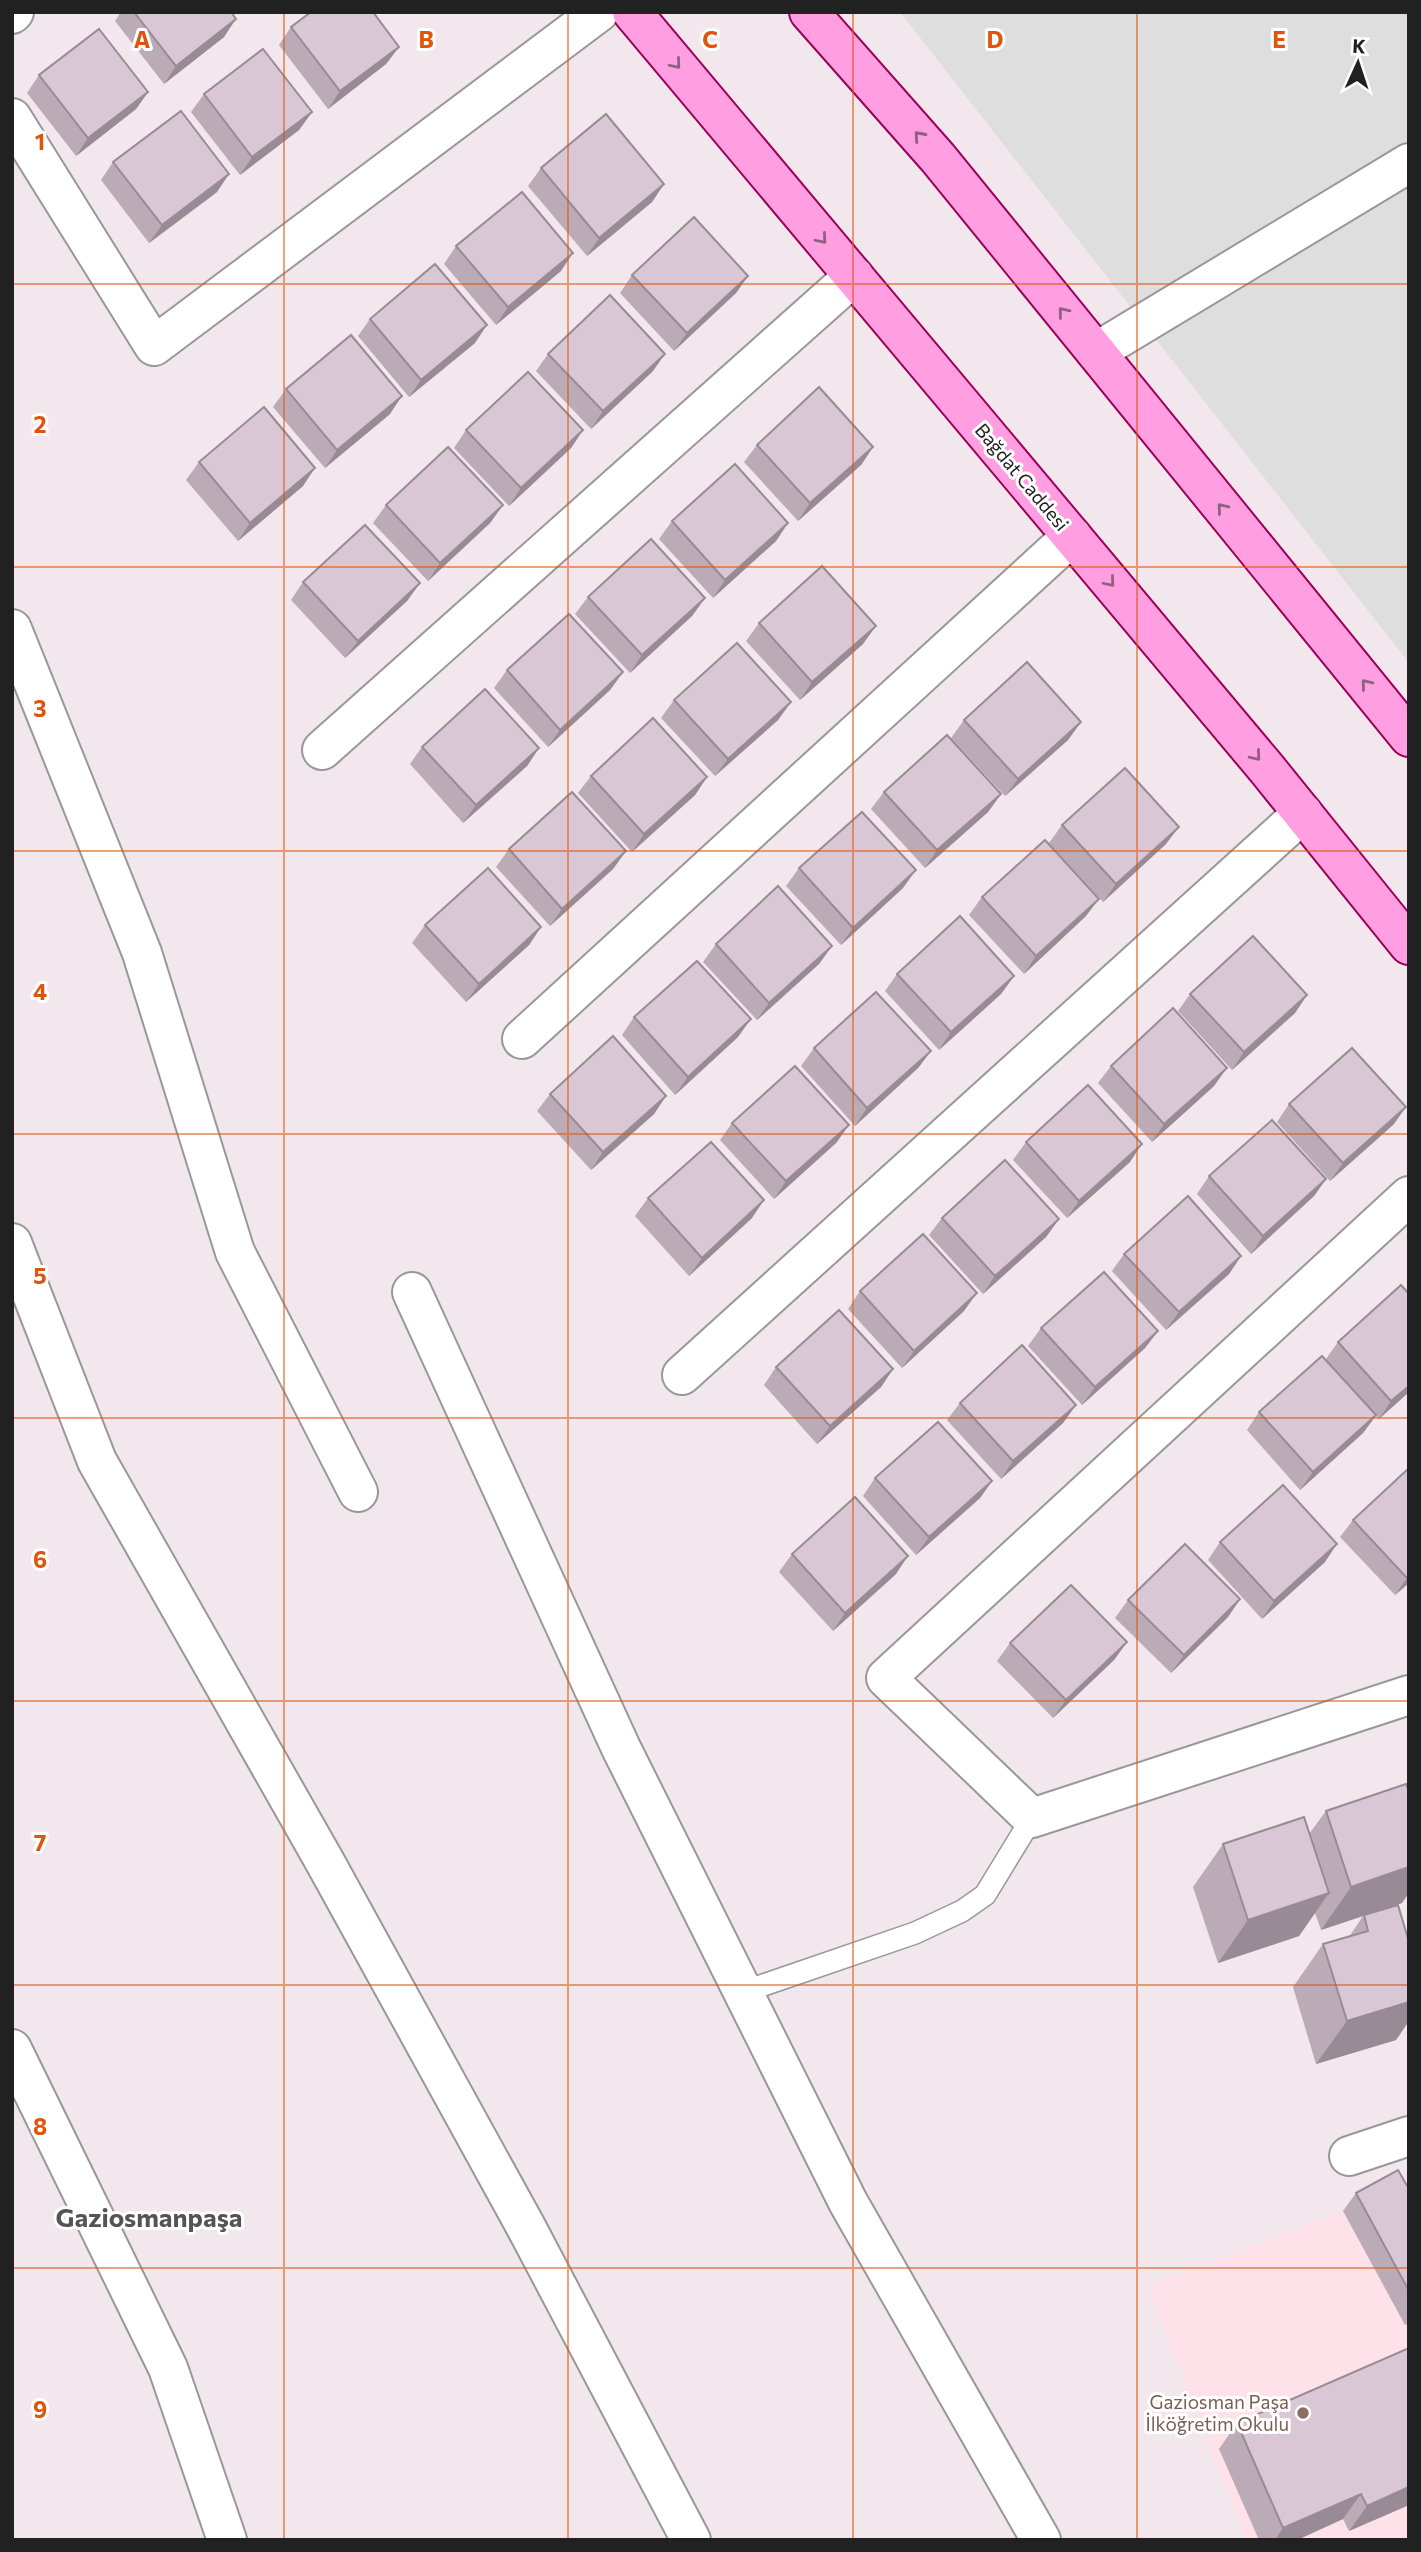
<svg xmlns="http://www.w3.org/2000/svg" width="1421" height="2552" viewBox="0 0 1421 2552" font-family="Commissioner,sans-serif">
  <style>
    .residential { fill: #dededf }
    .education { fill: #ffe2e9 }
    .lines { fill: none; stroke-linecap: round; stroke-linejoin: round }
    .lane-casing { stroke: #989898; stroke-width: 24 }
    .street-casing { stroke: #989898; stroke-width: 42 }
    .primary-casing { stroke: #9d005a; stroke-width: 42 }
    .lane { stroke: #fff; stroke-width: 21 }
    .street { stroke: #fff; stroke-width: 38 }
    .primary { stroke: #ff9ee0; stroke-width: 38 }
    .wall { fill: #bbabb7 }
    .shaded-wall { fill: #988b95 }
    .building { fill: #d9c7d5; stroke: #988b95; stroke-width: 2 }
    .oneway { stroke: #906080 }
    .grid { fill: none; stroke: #de560d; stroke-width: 2; stroke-opacity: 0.55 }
    .education-dot { fill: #8d6e63; stroke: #fff; stroke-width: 2.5 }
    .labels { text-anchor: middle; stroke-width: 6; stroke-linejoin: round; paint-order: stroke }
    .street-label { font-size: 19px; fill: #212121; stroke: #fff }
    .education-label { font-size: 19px; fill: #785e54; stroke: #fff; text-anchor: end }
    .district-label { font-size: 26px; font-weight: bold; fill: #545454; stroke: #fff }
    .grid-label { font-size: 23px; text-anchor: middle; font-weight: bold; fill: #de560d; stroke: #fff; stroke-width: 6; stroke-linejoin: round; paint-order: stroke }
  </style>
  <rect width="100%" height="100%" fill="#f1e7ed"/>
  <!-- residential -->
  <polygon class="residential" points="900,12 1409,12 1409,663"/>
  <!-- education -->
  <polygon class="education" points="1409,2186 1409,2540 1246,2540 1148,2286"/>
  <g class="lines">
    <defs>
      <polyline id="lane" points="743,1992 915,1933 962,1911 985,1895 1032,1818"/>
      <g id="street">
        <polyline points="12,14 14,12"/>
        <polyline points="12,118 154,346 599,12"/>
        <polyline points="1096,352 1409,163"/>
        <polyline points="12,629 142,953 235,1252 358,1492"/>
        <polyline points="322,750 854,276"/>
        <polyline points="522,1039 1072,536"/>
        <polyline points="1409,1196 886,1678 1032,1818 1409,1695"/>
        <polyline points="12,1243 97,1461 325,1862 526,2227 691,2540"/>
        <polyline points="412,1292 621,1748 848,2202 1041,2540"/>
        <polyline points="682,1375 1303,813"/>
        <polyline points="12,2049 168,2368 227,2540"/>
        <polyline points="1349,2156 1409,2136"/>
      </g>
      <g id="primary">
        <polyline points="632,12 1267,769 1409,945"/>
        <polyline points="809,12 938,158 1409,737"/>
      </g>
    </defs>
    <!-- lane casing -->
    <use href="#lane" class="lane-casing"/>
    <!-- street casing -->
    <use href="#street" class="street-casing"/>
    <!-- primary casing -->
    <use href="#primary" class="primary-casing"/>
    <!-- lane -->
    <use href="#lane" class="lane"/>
    <!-- street -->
    <use href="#street" class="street"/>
    <!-- primary -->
    <use href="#primary" class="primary"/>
  </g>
  <!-- wall -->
  <g class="wall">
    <polygon points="121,12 231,12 224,37 164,84 115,21"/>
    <polygon points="291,27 399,47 386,64 328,109 279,45"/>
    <polygon points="39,75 148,92 136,109 76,156 27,93"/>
    <polygon points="204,94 312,112 299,130 240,175 191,112"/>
    <polygon points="113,162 217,192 149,243 101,180"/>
    <polygon points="541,168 664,184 652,202 587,256 528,186"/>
    <polygon points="456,246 561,271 496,325 444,264"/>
    <polygon points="632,275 748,276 736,293 674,351 620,293"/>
    <polygon points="370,319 475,343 409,397 358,336"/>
    <polygon points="548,354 653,371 591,429 536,371"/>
    <polygon points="286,389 390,414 325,468 273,407"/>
    <polygon points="466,430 583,430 571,448 509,506 454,448"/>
    <polygon points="757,445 873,447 861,465 798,521 744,462"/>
    <polygon points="199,462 303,486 238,541 186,480"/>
    <polygon points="386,505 503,505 490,523 428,581 373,523"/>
    <polygon points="672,521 788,523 776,541 713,598 659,539"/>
    <polygon points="303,582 420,583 407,601 345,658 291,600"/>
    <polygon points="588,597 705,598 692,616 630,673 575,614"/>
    <polygon points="759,623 863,644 800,700 746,641"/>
    <polygon points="507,670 623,672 610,690 548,747 494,688"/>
    <polygon points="674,700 791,702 778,720 715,776 661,718"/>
    <polygon points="964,720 1081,722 1068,740 1005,796 951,738"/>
    <polygon points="422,747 539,748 527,766 463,823 410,764"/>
    <polygon points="591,776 707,777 695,795 632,852 578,793"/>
    <polygon points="884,792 1001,794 988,812 925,868 871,809"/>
    <polygon points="1062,825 1166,844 1103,902 1049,843"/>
    <polygon points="509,849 626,851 613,869 550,926 496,867"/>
    <polygon points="799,868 903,888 841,945 786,886"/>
    <polygon points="982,897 1086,916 1024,974 969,915"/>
    <polygon points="425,925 541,927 529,945 466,1002 412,943"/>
    <polygon points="716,944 832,946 819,964 757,1020 703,962"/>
    <polygon points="897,974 1014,976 1001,994 939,1050 885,991"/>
    <polygon points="1190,994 1307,995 1295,1013 1232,1070 1178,1011"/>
    <polygon points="634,1017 738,1037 675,1095 622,1035"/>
    <polygon points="814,1048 931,1051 918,1068 855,1126 801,1066"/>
    <polygon points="1111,1066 1214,1086 1152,1142 1098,1083"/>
    <polygon points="550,1094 666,1096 654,1114 591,1170 537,1111"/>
    <polygon points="1289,1104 1394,1124 1330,1181 1277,1122"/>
    <polygon points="732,1123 849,1125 836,1143 774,1199 720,1140"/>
    <polygon points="1026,1142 1130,1162 1067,1218 1013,1160"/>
    <polygon points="1209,1176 1326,1179 1314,1196 1251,1254 1197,1194"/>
    <polygon points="648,1198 752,1218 689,1276 635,1216"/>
    <polygon points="942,1218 1059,1219 1046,1237 983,1294 929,1235"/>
    <polygon points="1124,1254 1241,1256 1229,1274 1166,1330 1112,1271"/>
    <polygon points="860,1291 964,1311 902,1368 848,1309"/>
    <polygon points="1409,1294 1409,1392 1379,1419 1376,1416 1363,1433 1300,1490 1247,1430 1259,1412 1326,1359 1338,1342"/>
    <polygon points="1041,1328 1158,1331 1145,1348 1082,1405 1028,1346"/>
    <polygon points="776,1367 893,1369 881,1387 817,1444 764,1385"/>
    <polygon points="960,1403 1076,1405 1063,1423 1001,1479 947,1420"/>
    <polygon points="1409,1468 1409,1583 1395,1595 1340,1537 1353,1520"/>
    <polygon points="875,1478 992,1481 980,1498 916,1555 863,1496"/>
    <polygon points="1220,1542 1325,1562 1262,1619 1208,1560"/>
    <polygon points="792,1554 896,1574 833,1631 779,1572"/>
    <polygon points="1240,1599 1228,1617 1171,1673 1115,1618 1128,1600"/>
    <polygon points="1127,1642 1114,1660 1053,1718 997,1661 1010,1643"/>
    <polygon points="1326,1811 1402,1903 1368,1914 1408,1940 1409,1939 1409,2021 1396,2040 1316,2064 1293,1987 1323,1944 1349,1937 1363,1916 1321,1930 1315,1913 1299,1936 1218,1963 1193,1887 1223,1844 1309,1834"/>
    <polygon points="1409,2189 1409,2323 1405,2325 1343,2211 1356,2193"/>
    <polygon points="1237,2423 1409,2505 1349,2531 1343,2519 1297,2540 1259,2540 1219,2449"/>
  </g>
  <!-- shaded-wall -->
  <g class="shaded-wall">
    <polygon points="236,19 224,37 164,84 176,66"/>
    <polygon points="399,47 386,64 328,109 340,91"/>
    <polygon points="148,92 136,109 76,156 88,138"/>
    <polygon points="312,112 299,130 240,175 252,157"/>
    <polygon points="229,174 217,192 149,243 162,225"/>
    <polygon points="664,184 652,202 587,256 599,238"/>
    <polygon points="573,253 561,271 496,325 508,307"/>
    <polygon points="748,276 736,293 674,351 687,333"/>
    <polygon points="487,325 475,343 409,397 421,380"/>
    <polygon points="665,354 653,371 591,429 603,411"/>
    <polygon points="402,396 390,414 325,468 337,450"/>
    <polygon points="583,430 571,448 509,506 521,488"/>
    <polygon points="873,447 861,465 798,521 810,503"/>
    <polygon points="315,468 303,486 238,541 250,523"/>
    <polygon points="503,505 490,523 428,581 440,563"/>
    <polygon points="788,523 776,541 713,598 725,580"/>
    <polygon points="420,583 407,601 345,658 358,641"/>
    <polygon points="705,598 692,616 630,673 642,655"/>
    <polygon points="876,626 863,644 800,700 812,682"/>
    <polygon points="623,672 610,690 548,747 560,730"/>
    <polygon points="791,702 778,720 715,776 728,759"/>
    <polygon points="1081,722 1068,740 1005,796 1018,779"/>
    <polygon points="539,748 527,766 463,823 476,805"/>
    <polygon points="707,777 695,795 632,852 644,834"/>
    <polygon points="1001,794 988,812 925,868 937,850"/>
    <polygon points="1179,827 1166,844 1103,902 1116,884"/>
    <polygon points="626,851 613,869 550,926 562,909"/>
    <polygon points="916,870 903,888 841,945 853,928"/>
    <polygon points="1099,899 1086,916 1024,974 1036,956"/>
    <polygon points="541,927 529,945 466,1002 479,984"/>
    <polygon points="832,946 819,964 757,1020 769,1003"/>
    <polygon points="1014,976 1001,994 939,1050 951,1032"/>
    <polygon points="1307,995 1295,1013 1232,1070 1244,1052"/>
    <polygon points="751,1019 738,1037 675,1095 688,1077"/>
    <polygon points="931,1051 918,1068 855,1126 867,1108"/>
    <polygon points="1227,1068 1214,1086 1152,1142 1164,1124"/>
    <polygon points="666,1096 654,1114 591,1170 603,1152"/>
    <polygon points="1406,1107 1394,1124 1330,1181 1343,1163"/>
    <polygon points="849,1125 836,1143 774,1199 786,1181"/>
    <polygon points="1142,1144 1130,1162 1067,1218 1079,1201"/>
    <polygon points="1326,1179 1314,1196 1251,1254 1263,1236"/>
    <polygon points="764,1200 752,1218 689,1276 702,1258"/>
    <polygon points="1059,1219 1046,1237 983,1294 995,1276"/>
    <polygon points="1241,1256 1229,1274 1166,1330 1179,1312"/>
    <polygon points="977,1293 964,1311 902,1368 914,1351"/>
    <polygon points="1158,1331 1145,1348 1082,1405 1095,1387"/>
    <polygon points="893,1369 881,1387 817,1444 830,1426"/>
    <polygon points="1409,1386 1409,1392 1379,1419 1391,1401"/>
    <polygon points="1076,1405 1063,1423 1001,1479 1013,1461"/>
    <polygon points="1376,1415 1363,1433 1300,1490 1313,1472"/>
    <polygon points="992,1481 980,1498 916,1555 929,1537"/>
    <polygon points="1337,1544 1325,1562 1262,1619 1274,1601"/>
    <polygon points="908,1556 896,1574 833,1631 845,1613"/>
    <polygon points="1409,1576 1409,1583 1395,1595 1407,1578"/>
    <polygon points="1240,1599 1228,1617 1171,1673 1184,1655"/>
    <polygon points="1127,1642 1114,1660 1053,1718 1066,1700"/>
    <polygon points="1409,1867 1409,1893 1402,1903 1321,1930 1351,1887"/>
    <polygon points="1329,1893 1299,1936 1218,1963 1248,1920"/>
    <polygon points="1409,2002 1409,2021 1396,2040 1316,2064 1347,2021"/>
    <polygon points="1409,2487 1409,2505 1349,2531 1367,2506"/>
    <polygon points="1361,2494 1343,2519 1297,2540 1275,2540 1283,2528"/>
  </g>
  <!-- building -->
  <g class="building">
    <polygon points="134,12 231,12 236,19 176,66"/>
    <polygon points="311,12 373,12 399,47 340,91 291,27"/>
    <polygon points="99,29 148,92 88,138 39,75"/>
    <polygon points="263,49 312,112 252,157 204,94"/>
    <polygon points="181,111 229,174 162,225 113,162"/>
    <polygon points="606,114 664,184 599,238 541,168"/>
    <polygon points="522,192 573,253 508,307 456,246"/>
    <polygon points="694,217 748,276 687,333 632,275"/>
    <polygon points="435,264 487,325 421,380 370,319"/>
    <polygon points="610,295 665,354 603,411 548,354"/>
    <polygon points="351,335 402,396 337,450 286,389"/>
    <polygon points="528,372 583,430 521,488 466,430"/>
    <polygon points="819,387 873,447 810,503 757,445"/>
    <polygon points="264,407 315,468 250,523 199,462"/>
    <polygon points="448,447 503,505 440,563 386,505"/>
    <polygon points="735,464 788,523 725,580 672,521"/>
    <polygon points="365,525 420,583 358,641 303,582"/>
    <polygon points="651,539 705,598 642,655 588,597"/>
    <polygon points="822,566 876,626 812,682 759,623"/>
    <polygon points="569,614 623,672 560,730 507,670"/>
    <polygon points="737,643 791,702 728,759 674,700"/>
    <polygon points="1027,662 1081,722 1018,779 964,720"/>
    <polygon points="485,689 539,748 476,805 422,747"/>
    <polygon points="653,718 707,777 644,834 591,776"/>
    <polygon points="947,735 1001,794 937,850 884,792"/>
    <polygon points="1125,768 1179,827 1116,884 1062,825"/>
    <polygon points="572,792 626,851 562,909 509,849"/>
    <polygon points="862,812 916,870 853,928 799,868"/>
    <polygon points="1045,840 1099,899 1036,956 982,897"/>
    <polygon points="488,868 541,927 479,984 425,925"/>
    <polygon points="778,886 832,946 769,1003 716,944"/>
    <polygon points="960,916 1014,976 951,1032 897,974"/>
    <polygon points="1253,936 1307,995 1244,1052 1190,994"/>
    <polygon points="697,961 751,1019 688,1077 634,1017"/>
    <polygon points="876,992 931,1051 867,1108 814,1048"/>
    <polygon points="1173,1008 1227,1068 1164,1124 1111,1066"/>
    <polygon points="613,1036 666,1096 603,1152 550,1094"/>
    <polygon points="1352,1048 1406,1107 1343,1163 1289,1104"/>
    <polygon points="795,1066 849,1125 786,1181 732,1123"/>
    <polygon points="1088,1085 1142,1144 1079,1201 1026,1142"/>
    <polygon points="1272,1120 1326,1179 1263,1236 1209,1176"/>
    <polygon points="711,1142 764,1200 702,1258 648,1198"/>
    <polygon points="1005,1160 1059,1219 995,1276 942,1218"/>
    <polygon points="1188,1196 1241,1256 1179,1312 1124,1254"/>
    <polygon points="923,1234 977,1293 914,1351 860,1291"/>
    <polygon points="1104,1272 1158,1331 1095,1387 1041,1328"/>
    <polygon points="1401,1285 1409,1294 1409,1386 1391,1401 1338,1342"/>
    <polygon points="839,1310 893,1369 830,1426 776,1367"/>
    <polygon points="1022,1345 1076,1405 1013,1461 960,1403"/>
    <polygon points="1322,1356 1376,1415 1313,1472 1259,1412"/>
    <polygon points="938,1422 992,1481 929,1537 875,1478"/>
    <polygon points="1409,1468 1409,1576 1407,1578 1353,1520"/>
    <polygon points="1283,1485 1337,1544 1274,1601 1220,1542"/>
    <polygon points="855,1497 908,1556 845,1613 792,1554"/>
    <polygon points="1185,1544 1240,1599 1184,1655 1128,1600"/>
    <polygon points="1071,1585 1127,1642 1066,1700 1010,1643"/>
    <polygon points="1406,1784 1409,1791 1409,1867 1351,1887 1326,1811"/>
    <polygon points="1304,1817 1329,1893 1248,1920 1223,1844"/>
    <polygon points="1398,1905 1409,1942 1409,2002 1347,2021 1323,1944 1368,1931 1364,1915"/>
    <polygon points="1398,2170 1409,2189 1409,2291 1356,2193"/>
    <polygon points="1409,2348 1409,2487 1367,2506 1361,2494 1283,2528 1237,2423"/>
  </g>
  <!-- one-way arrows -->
  <defs><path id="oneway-chevron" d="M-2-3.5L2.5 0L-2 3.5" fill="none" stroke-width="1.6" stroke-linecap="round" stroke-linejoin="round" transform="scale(1.75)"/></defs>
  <g class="oneway">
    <use href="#oneway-chevron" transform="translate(676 64) rotate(50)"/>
    <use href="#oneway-chevron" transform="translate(919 136) rotate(-132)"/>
    <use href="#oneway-chevron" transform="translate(822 239) rotate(50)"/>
    <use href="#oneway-chevron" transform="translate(1063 312) rotate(-129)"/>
    <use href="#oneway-chevron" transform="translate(1222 508) rotate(-129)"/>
    <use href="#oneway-chevron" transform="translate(1110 582) rotate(50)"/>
    <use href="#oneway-chevron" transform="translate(1366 684) rotate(-129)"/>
    <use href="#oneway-chevron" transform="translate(1256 756) rotate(50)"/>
  </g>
  <!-- grid -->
  <path class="grid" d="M284 12V2540M568 12V2540M853 12V2540M1137 12V2540M12 284H1409M12 567H1409M12 851H1409M12 1134H1409M12 1418H1409M12 1701H1409M12 1985H1409M12 2268H1409"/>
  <!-- markers -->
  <circle class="education-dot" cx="1303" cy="2413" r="7"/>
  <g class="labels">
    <!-- street labels -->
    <g class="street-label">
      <text transform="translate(1022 477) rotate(50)" y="7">Bağdat Caddesi</text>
    </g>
    <!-- education labels -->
    <g class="education-label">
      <text x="1289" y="2409">Gaziosman Paşa<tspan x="1289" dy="22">İlköğretim Okulu</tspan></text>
    </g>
    <!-- district labels -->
    <g class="district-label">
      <text x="149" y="2227">Gaziosmanpaşa</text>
    </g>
  </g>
  <g class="grid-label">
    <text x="142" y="48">A</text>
    <text x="426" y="48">B</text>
    <text x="710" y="48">C</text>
    <text x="995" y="48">D</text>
    <text x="1279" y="48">E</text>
    <text x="40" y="150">1</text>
    <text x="40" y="433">2</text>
    <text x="40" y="717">3</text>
    <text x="40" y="1000">4</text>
    <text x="40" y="1284">5</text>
    <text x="40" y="1568">6</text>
    <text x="40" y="1851">7</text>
    <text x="40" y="2135">8</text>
    <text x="40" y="2418">9</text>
  </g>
  <!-- border -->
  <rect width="1421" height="2552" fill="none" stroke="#212121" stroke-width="28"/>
  <!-- north arrow -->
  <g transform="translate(1358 63) rotate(3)" stroke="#ffffff" stroke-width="5" paint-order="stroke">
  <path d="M0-5L12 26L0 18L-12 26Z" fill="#212121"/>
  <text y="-10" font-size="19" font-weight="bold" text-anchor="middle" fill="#212121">K</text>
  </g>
</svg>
